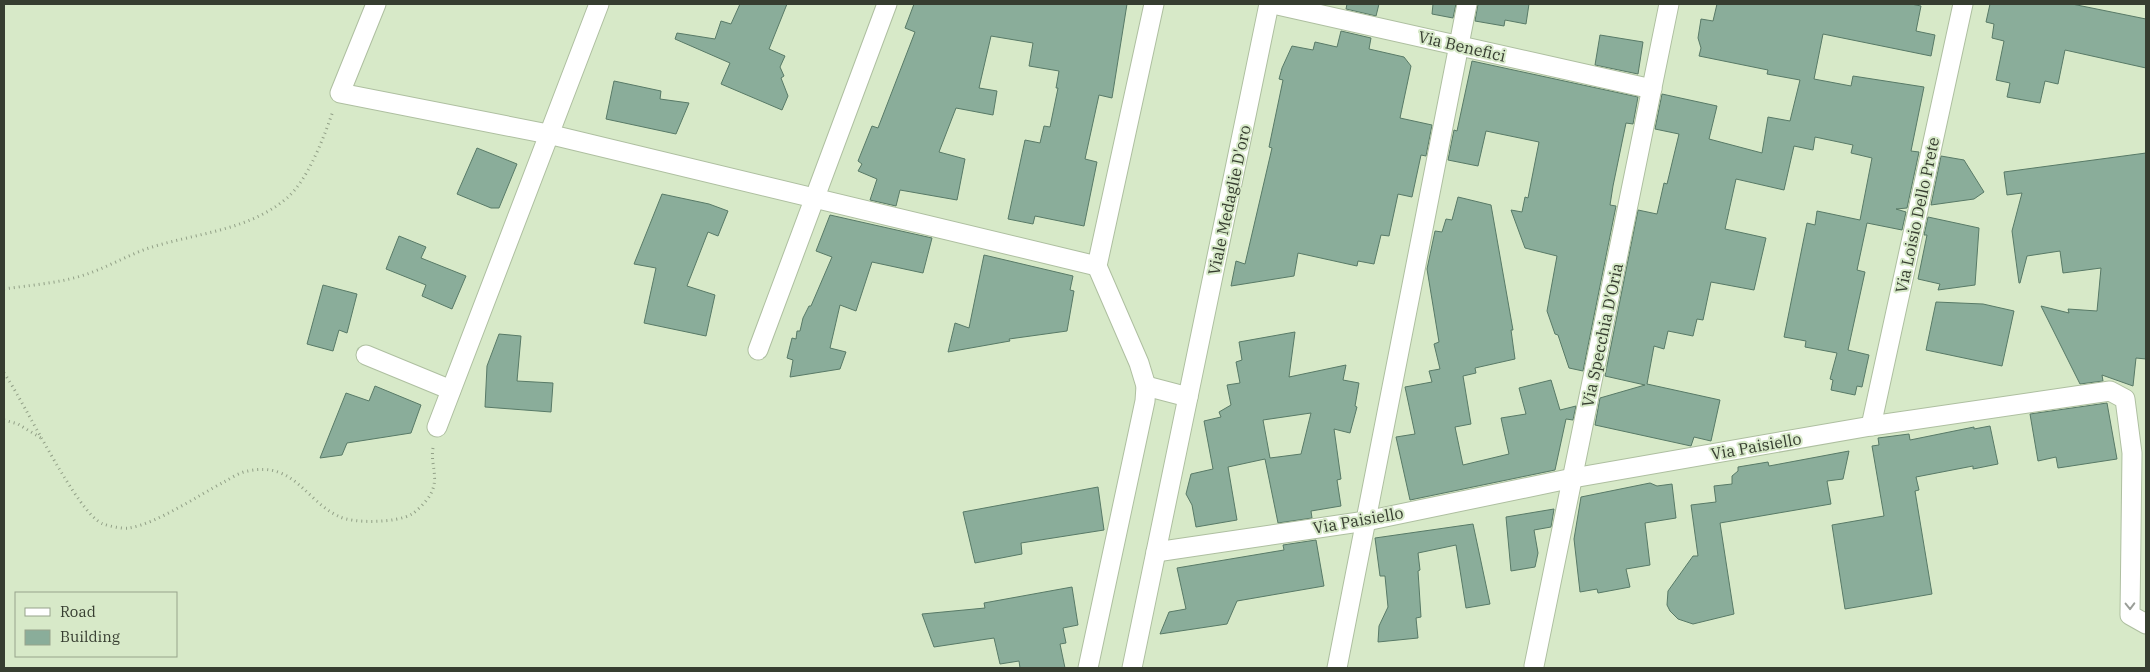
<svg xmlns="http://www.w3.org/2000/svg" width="2150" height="672" viewBox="0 0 2150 672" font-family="'IBM Plex Serif',serif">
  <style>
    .building { fill: #8aad9a; stroke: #587a67; fill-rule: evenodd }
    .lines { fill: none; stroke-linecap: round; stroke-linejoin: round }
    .minor-casing { stroke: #aebfa0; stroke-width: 21 }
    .path { stroke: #92a087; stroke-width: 3; stroke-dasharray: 1 4; stroke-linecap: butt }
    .minor { stroke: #fff; stroke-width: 19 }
    .oneway { stroke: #9a9e98 }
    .labels { text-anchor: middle; stroke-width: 4; stroke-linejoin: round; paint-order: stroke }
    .street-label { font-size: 16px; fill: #363d30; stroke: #d7e9c8 }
  </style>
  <rect width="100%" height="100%" fill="#d7e9c8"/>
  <!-- building -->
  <g class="building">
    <polygon points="740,4 787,4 769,49 785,56 780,67 784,76 781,78 788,96 782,110 721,84 730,63 675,39 677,33 715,39 721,21 731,24"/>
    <polygon points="914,4 1127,4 1112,98 1099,95 1085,159 1097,162 1084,226 1035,216 1033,224 1008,219 1025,140 1040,143 1044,126 1050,127 1058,88 1056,88 1059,71 1029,66 1033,43 991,36 979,88 997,91 993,115 956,108 939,152 965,159 957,200 900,190 896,206 870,200 877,179 858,171 862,164 858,161 872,126 878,128 915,32 905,28"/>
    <polygon points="1347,4 1379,4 1376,16 1346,9"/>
    <polygon points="1433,4 1456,4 1453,18 1432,14"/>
    <polygon points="1478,4 1529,4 1526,24 1505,20 1504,26 1475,21"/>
    <polygon points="1717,4 1911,4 1921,6 1916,31 1935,35 1931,56 1823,34 1814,79 1851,86 1853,76 1924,87 1911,151 1919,152 1907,208 1896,209 1906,212 1902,230 1867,223 1857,270 1865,272 1848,350 1869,355 1862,387 1857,386 1855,395 1831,390 1833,380 1830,379 1837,353 1805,347 1806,341 1784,337 1807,223 1815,225 1817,211 1860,220 1872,158 1851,153 1853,145 1815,137 1813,150 1794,146 1784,190 1736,179 1725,229 1766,238 1754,290 1711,282 1703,320 1697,319 1693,336 1668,331 1664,349 1654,346 1647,384 1720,400 1711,441 1694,437 1691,446 1595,425 1600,398 1645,385 1605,376 1638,210 1657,214 1664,183 1667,184 1679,134 1655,129 1662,94 1717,106 1709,139 1762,153 1768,117 1790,121 1800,80 1767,74 1768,70 1699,56 1701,48 1698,38 1701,19 1713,21"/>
    <polygon points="1990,4 2072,4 2146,19 2146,68 2065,50 2058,84 2045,81 2040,103 2007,97 2010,83 1996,80 2004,41 1992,38 1994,24 1986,22"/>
    <polygon points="1341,31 1371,38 1369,49 1404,57 1411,66 1400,118 1432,125 1426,156 1421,155 1412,197 1398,194 1389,236 1381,235 1374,264 1358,261 1357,266 1298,253 1294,276 1231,286 1236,261 1245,264 1272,148 1269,147 1283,80 1279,79 1282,68 1292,46 1313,50 1315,42 1337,47"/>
    <polygon points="1600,35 1643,42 1638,74 1595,65"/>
    <polygon points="1472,61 1638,97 1633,124 1626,123 1613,186 1610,205 1616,206 1583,371 1569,368 1558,335 1555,334 1547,311 1557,256 1525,248 1511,210 1522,212 1525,197 1528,198 1539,142 1486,131 1478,166 1448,160 1454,130 1457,131"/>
    <polygon points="614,81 661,91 660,99 689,103 676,134 606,119"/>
    <polygon points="477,148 517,164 499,208 491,208 457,194"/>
    <polygon points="2146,153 2146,359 2136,358 2133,386 2102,375 2103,381 2080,384 2041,306 2069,313 2068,309 2097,311 2101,268 2063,273 2060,251 2027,256 2020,283 2019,283 2012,231 2022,193 2007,195 2004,172"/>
    <polygon points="1941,156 1964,160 1984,192 1974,199 1931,205"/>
    <polygon points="662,194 709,204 728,211 718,236 708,232 687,286 715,295 706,336 644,323 656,268 634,264"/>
    <polygon points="1458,197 1491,205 1513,330 1511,330 1515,359 1475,368 1476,373 1463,376 1471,424 1455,427 1463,465 1509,454 1501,418 1526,414 1519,388 1551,380 1560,410 1576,406 1573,420 1566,419 1555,470 1410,500 1396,437 1415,434 1405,387 1432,382 1429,371 1440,369 1434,344 1439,342 1427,269 1435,231 1442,232 1446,219 1452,220"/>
    <polygon points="830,215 932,238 923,273 872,262 856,311 840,305 830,348 846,352 840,369 790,377 793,360 787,358 792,338 796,339 797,331 800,331 803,318 809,306 811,306 832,257 816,251"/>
    <polygon points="1928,217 1979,228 1975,285 1938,290 1940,284 1918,279 1927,235 1924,235"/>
    <polygon points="399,236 426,247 421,258 466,276 452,309 422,296 426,285 386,269"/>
    <polygon points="984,255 1073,276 1070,290 1074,291 1067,331 1009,339 1010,341 948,352 955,323 969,328"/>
    <polygon points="323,285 357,294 347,333 339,330 333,351 307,344"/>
    <polygon points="1936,302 1983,304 2014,311 2002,366 1926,350"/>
    <path d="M1295 332 1289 377 1346 365 1343 380 1359 383 1355 406 1357 407 1350 433 1334 429 1341 479 1337 480 1341 506 1311 511 1312 518 1278 523 1265 459 1228 467 1237 520 1196 527 1192 505 1186 494 1191 474 1213 469 1204 421 1221 417 1219 412 1231 405 1227 385 1240 383 1236 362 1242 360 1239 342ZM1311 413 1301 454 1270 458 1263 420Z"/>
    <polygon points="499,334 521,336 517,381 553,383 551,412 485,407 487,366"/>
    <polygon points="375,386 421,405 411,433 347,443 342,455 320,458 346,393 369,401"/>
    <polygon points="2107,403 2117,459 2058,468 2056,457 2038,461 2030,414"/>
    <polygon points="1990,426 1998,464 1973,469 1973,466 1916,477 1919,490 1915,491 1932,594 1845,609 1832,525 1884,516 1872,446 1879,445 1878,438 1909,434 1910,440 1974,427 1974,429"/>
    <polygon points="1849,451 1843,479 1827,481 1831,504 1720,523 1734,614 1693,624 1678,619 1670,611 1667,605 1668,591 1693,556 1698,556 1691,505 1716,502 1714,486 1732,484 1732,476 1738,471 1738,467 1768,462 1769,466"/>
    <polygon points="1650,483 1657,486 1672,484 1676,518 1645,523 1650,565 1626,569 1630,587 1598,593 1597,589 1580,592 1574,539 1581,497"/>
    <polygon points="1098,487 1104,530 1021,543 1022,554 975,563 963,512"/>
    <polygon points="1554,509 1551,527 1534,530 1538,553 1535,567 1511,571 1506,517"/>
    <polygon points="1473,524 1490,604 1466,608 1456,545 1418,553 1420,570 1418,571 1421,617 1416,618 1418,638 1378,642 1379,626 1388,607 1385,576 1380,576 1375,538"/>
    <polygon points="1316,540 1324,586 1237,601 1227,624 1160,634 1169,612 1186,609 1177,568 1284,550 1283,545"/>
    <polygon points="1072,587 1078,625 1063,628 1066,643 1060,644 1065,668 1020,668 1019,661 1000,664 994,638 934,647 922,614 985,608 984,603"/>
  </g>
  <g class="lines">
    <defs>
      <g id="minor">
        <polyline points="376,4 340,93 548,134 1097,266"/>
        <polyline points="1273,4 1652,89"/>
        <polyline points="758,350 887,4"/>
        <polyline points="366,355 451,390"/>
        <polyline points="1188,397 1269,4"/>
        <polyline points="1871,426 1963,4"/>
        <polyline points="437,427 599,4"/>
        <polyline points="1156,552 1366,521 1573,478 1871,426 2110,391 2125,399 2132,453 2130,615 2146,624"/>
        <polyline points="1534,666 1669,4"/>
        <polyline points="1088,668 1145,401 1146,386 1139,363 1097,266 1154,4"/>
        <polyline points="1132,668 1188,397 1146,386"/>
        <polyline points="1337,668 1467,4"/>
      </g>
    </defs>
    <!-- minor casing -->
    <use href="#minor" class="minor-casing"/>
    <!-- path -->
    <g class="path">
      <path d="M4 289C31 285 63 283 90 273 109 266 127 256 146 249 193 233 247 232 287 198 308 180 324 137 333 111"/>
      <path d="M4 373C24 401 77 514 103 524 109 526 122 529 129 528 156 524 199 495 224 482 231 478 240 472 248 471 294 461 305 500 338 516 353 524 397 523 412 514 417 511 427 501 430 495 440 479 430 464 433 448"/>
      <polyline points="4,420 18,424 41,438"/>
    </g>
    <!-- minor -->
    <use href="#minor" class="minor"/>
  </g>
  <!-- one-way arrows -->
  <defs><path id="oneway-chevron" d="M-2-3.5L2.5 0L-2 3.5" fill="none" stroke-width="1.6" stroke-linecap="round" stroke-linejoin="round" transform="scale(1.25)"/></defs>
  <use class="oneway" href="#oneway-chevron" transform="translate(2130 606) rotate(89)"/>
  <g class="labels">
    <!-- street labels -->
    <g class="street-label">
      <text transform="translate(1462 46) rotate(13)" y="6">Via Benefici</text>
      <text transform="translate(1229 200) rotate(-78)" y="6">Viale Medaglie D'oro</text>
      <text transform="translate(1917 215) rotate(-78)" y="6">Via Loisio Dello Prete</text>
      <text transform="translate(1602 335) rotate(-78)" y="6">Via Specchia D'Oria</text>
      <text transform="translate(1756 446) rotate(-10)" y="6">Via Paisiello</text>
      <text transform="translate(1358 520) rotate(-10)" y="6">Via Paisiello</text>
    </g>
  </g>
  <!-- border -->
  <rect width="2150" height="672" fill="none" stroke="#363d30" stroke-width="10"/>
  <!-- legend -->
  <rect x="15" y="592" width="162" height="65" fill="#d7e9c8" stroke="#97a48b"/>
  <rect x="25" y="608" width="25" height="8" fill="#ffffff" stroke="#97a48b"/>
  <text x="60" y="617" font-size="15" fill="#363d30">Road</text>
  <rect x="25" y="630" width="25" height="15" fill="#8aad9a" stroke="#97a48b"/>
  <text x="60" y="642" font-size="15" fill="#363d30">Building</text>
</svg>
